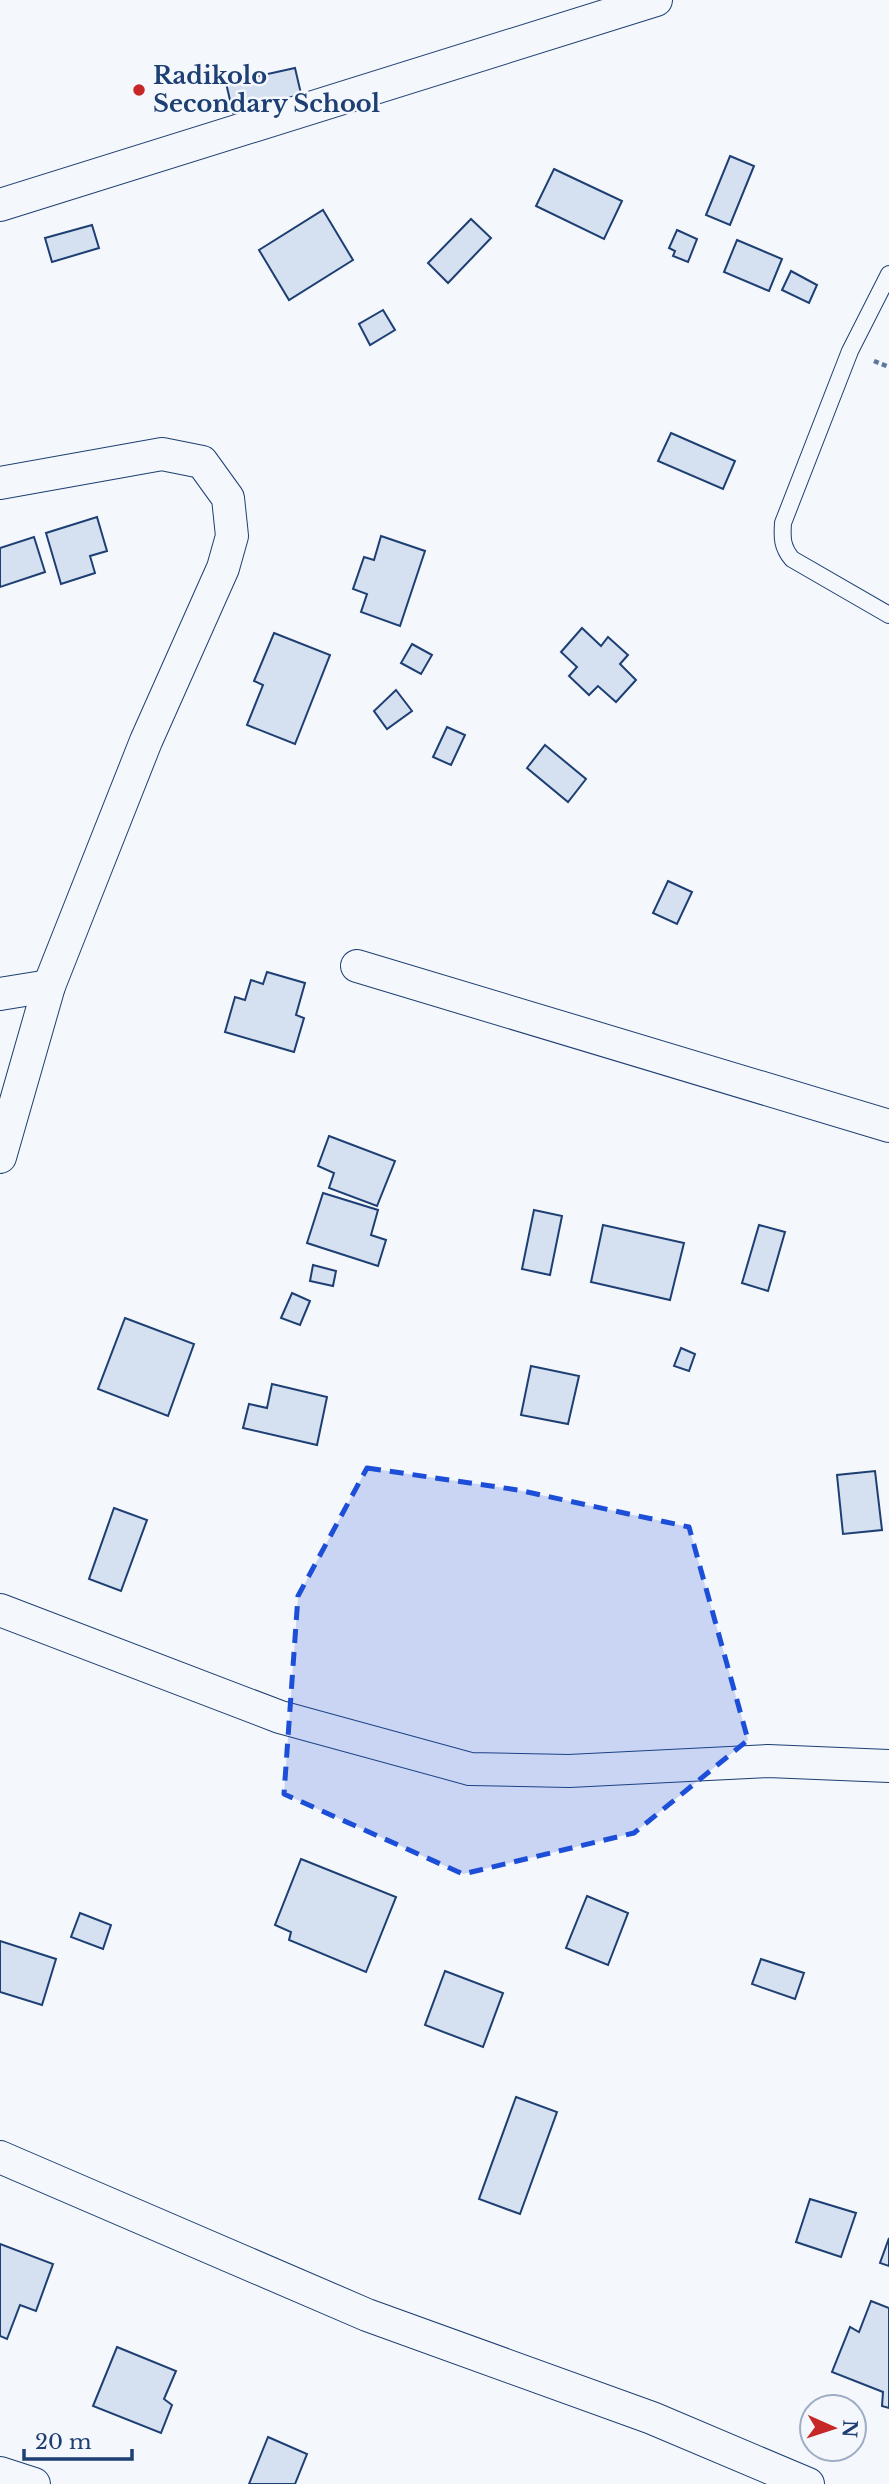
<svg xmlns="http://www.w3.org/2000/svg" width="889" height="2484" viewBox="0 0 889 2484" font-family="'Libre Baskerville',serif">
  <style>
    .building { fill: #d5e0f0; stroke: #1d3f73; stroke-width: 2 }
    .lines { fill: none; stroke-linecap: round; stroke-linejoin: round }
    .lane-casing { stroke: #1d3f73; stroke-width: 18 }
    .street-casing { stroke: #1d3f73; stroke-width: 34 }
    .path { stroke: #5e769c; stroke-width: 4.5; stroke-dasharray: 5 3.5; stroke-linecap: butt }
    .lane { stroke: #f4f7fb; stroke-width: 16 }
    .street { stroke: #f4f7fb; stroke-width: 32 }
    .marked { fill: #1d4ed8; fill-opacity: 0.2; stroke: #1d4ed8; stroke-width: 5; stroke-dasharray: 14 9; stroke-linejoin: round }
    .poi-dot { fill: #c62828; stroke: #f4f7fb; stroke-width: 2.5 }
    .labels { text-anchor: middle; stroke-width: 5; stroke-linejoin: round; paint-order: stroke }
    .poi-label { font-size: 24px; font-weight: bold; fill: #1d3f73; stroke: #f4f7fb; text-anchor: start }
  </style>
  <rect width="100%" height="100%" fill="#f4f7fb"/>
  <!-- building -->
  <g class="building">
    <polygon points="295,68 302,98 233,113 226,83"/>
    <polygon points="730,156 754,166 730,225 706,215"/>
    <polygon points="554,169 622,201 604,239 536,206"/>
    <polygon points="323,210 353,260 289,300 259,250"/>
    <polygon points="471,219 491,238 448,283 428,263"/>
    <polygon points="92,225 99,248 52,262 45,238"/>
    <polygon points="677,230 697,239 688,262 673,256 675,251 669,248"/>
    <polygon points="737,240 782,259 769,291 724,272"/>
    <polygon points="791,271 817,285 809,303 782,290"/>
    <polygon points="383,310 395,330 370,345 359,324"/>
    <polygon points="671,433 735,461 723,489 658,461"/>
    <polygon points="97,517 107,551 90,556 95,573 61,584 46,533"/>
    <polygon points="381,536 425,551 400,626 361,612 367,594 353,589 364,557 374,560"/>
    <polygon points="34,537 45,572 0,587 0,548"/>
    <polygon points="582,628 601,646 608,637 628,655 620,664 636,680 616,702 598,686 589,695 569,676 577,667 561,652"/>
    <polygon points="274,633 330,655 295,744 247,725 263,685 254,681"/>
    <polygon points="412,644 432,655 421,674 401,663"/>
    <polygon points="396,690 412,711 387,729 374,711"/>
    <polygon points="447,727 465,735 451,765 433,757"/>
    <polygon points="545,745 586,779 568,802 527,768"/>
    <polygon points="668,881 692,892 677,924 653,913"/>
    <polygon points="267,972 305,983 296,1015 304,1018 294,1052 225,1032 235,997 245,1000 251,980 263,984"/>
    <polygon points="329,1136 395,1161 377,1206 329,1188 334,1173 318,1166"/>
    <polygon points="323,1193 378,1210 371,1235 386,1240 378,1266 307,1243"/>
    <polygon points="534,1210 562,1216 550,1275 522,1269"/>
    <polygon points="603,1225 684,1243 670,1300 591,1282"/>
    <polygon points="759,1225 785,1232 768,1291 742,1283"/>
    <polygon points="313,1265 336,1271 333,1286 310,1281"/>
    <polygon points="292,1293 310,1301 300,1325 281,1318"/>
    <polygon points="125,1318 194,1344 168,1416 98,1389"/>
    <polygon points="681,1348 695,1354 689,1371 674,1366"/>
    <polygon points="531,1366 579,1376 568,1424 521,1415"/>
    <polygon points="272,1384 327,1397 317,1445 243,1428 249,1404 267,1408"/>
    <polygon points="875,1471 882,1530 843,1534 837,1475"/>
    <polygon points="114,1508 147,1520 121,1591 89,1579"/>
    <polygon points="301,1859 396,1897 366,1972 289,1940 291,1932 275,1925"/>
    <polygon points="587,1896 628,1913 608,1965 566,1948"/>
    <polygon points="80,1913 111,1925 103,1949 71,1937"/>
    <polygon points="0,1941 56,1959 42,2005 0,1992"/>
    <polygon points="761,1959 804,1973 795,1999 752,1984"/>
    <polygon points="445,1971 503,1993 483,2047 425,2025"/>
    <polygon points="516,2097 557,2112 520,2214 479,2199"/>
    <polygon points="810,2199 856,2213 841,2257 796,2242"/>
    <polygon points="889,2238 889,2266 880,2263"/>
    <polygon points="0,2244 53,2264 36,2311 20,2305 7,2339 0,2336"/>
    <polygon points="871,2301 889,2308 889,2408 882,2406 883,2392 832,2372 850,2327 859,2332"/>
    <polygon points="117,2347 176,2371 164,2399 172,2405 161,2433 93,2406"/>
    <polygon points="268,2437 307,2454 295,2484 249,2484"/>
  </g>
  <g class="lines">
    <defs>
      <path id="lane" d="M889 274 850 351 783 523C782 538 782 547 792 559L889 615"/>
      <g id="street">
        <polyline points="0,205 656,0"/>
        <polyline points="0,483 162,454 202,462 228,498 232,536 223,568 146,741 49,986 0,1157"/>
        <polyline points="357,966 889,1126"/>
        <polyline points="0,994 49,986"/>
        <polyline points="0,1610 280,1717 470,1769 569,1771 768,1761 889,1766"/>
        <polyline points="0,2157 367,2315 652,2418 808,2484"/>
        <polyline points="0,2473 34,2484"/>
      </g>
    </defs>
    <!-- lane casing -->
    <use href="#lane" class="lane-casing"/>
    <!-- street casing -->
    <use href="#street" class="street-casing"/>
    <!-- path -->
    <polyline class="path" points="874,361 889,367"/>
    <!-- lane -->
    <use href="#lane" class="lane"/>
    <!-- street -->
    <use href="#street" class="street"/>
  </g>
  <!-- marked area -->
  <path class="marked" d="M367 1468 518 1490 689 1527 748 1740 634 1833 463 1874 284 1794 298 1596Z"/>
  <!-- markers -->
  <circle class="poi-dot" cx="139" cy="90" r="7"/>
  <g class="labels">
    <!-- poi labels -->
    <g class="poi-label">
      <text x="153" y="84">Radikolo<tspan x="153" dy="28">Secondary School</tspan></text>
    </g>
  </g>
  <!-- north arrow -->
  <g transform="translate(833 2428) rotate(93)"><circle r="33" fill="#f4f7fb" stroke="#9eadc5" stroke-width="2"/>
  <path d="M0-5L12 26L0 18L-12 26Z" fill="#c62828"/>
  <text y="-10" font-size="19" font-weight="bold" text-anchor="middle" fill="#1d3f73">N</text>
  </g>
  <!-- scale -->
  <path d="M24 2449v10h108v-10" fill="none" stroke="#1d3f73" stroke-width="3.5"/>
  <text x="35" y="2449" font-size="21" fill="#1d3f73" stroke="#f4f7fb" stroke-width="5" paint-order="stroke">20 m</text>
</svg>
